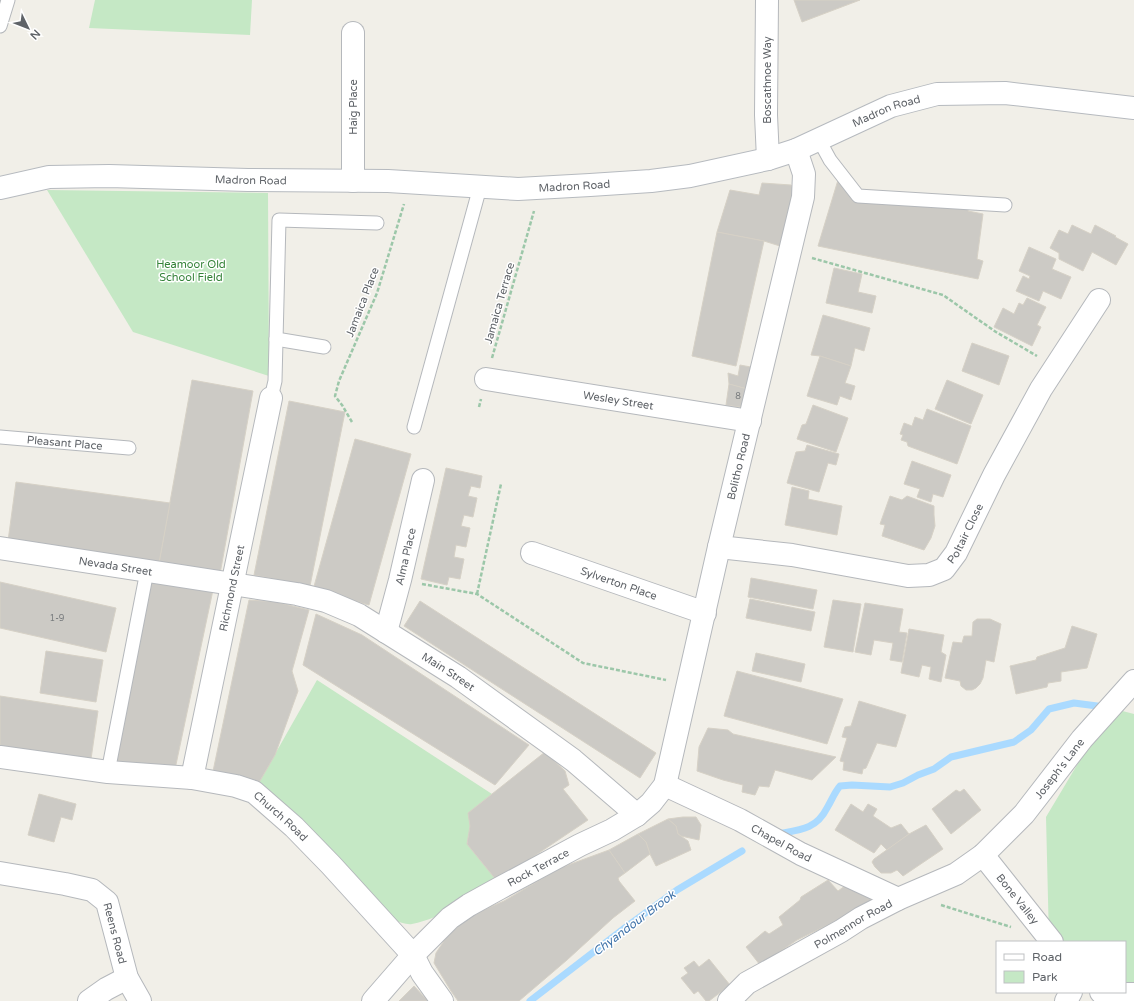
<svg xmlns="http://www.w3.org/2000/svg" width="1134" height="1001" viewBox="0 0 1134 1001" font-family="'Varela Round',sans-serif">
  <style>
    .green { fill: #c5e8c5 }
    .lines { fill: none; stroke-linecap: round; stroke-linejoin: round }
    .stream { stroke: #aadaff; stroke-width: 7 }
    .building { fill: #cccac5; stroke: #d6d1c6 }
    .service-casing { stroke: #b5b8bc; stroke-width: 15 }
    .minor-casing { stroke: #b5b8bc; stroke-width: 24 }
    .tertiary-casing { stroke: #b5b8bc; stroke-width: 24 }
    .secondary-casing { stroke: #b6babf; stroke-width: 24 }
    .path { stroke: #9cc7a9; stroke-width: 2.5; stroke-dasharray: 4 2; stroke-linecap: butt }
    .service { stroke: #fff; stroke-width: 13 }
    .minor { stroke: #fff; stroke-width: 22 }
    .tertiary { stroke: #fff; stroke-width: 22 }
    .secondary { stroke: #fff; stroke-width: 22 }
    .labels { text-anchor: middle; stroke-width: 3; stroke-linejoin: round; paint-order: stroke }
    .number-label { font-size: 9px; fill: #7a7d7f }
    .street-label { font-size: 11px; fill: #5f6368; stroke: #fff }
    .park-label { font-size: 11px; fill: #348238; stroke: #fff }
    .water-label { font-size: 12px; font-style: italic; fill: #4174aa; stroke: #fff }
  </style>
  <rect width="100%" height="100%" fill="#f1efe8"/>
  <!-- green -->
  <g class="green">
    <polygon points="95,0 252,0 250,35 89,28"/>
    <polygon points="47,190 268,193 269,376 133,332"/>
    <path d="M317 680 492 794 469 813 470 826 467 844 497 881C471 897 443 918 412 924 407 925 399 922 394 920L257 786Z"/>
    <polygon points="1111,708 1134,714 1134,995 1125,992 1125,942 1052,942 1049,940 1046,817"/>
  </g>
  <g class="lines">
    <!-- stream -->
    <g class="stream">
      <path d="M777 834C799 830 816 830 827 808 832 800 834 793 840 786L852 785 890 787 903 783 918 775 934 769 951 757 1014 742 1031 730 1049 709 1074 703 1105 707"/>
      <polyline points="530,1001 626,927 677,890 742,851"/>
    </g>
  </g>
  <!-- building -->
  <g class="building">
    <polygon points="794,0 860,0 802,22"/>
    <polygon points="838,180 860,200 967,205 968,211 983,214 977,259 983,261 978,279 818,246"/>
    <polygon points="762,183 791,185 795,194 780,246 764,241 717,232 730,190 759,195"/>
    <polygon points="1072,225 1091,234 1095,225 1116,236 1115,237 1128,244 1116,265 1092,252 1083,271 1059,259 1059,253 1050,248 1059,230 1068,234"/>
    <polygon points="717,232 764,241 736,366 692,356"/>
    <polygon points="1029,247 1056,259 1052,269 1071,277 1061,299 1043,291 1039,301 1016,291 1023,276 1029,279 1030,276 1019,271"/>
    <polygon points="834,268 862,274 858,292 876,296 872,313 826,303"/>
    <polygon points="1027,298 1046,307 1037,325 1041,327 1032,346 994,327 1003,308 1014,314 1019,303 1023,305"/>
    <polygon points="823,315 870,328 864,351 855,348 851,366 820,356 811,355"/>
    <polygon points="972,343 1009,356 999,385 962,371"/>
    <polygon points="820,356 851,366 845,383 855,386 851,400 840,396 837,405 807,396"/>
    <polygon points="740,365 756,368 751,390 729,384 728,373 738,376"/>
    <polygon points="192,380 253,391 220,574 159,563"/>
    <polygon points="947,380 983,395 971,424 935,409"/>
    <polygon points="729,384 751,390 744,405 740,407 726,405"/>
    <polygon points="289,401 345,412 310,586 254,575"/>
    <polygon points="813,405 848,418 836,452 797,439 802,425 806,424"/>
    <polygon points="927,409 971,426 957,464 908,446 907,442 901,440 903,435 900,434 904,423 912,426 915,417 923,420"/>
    <polygon points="355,439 411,454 369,605 313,590"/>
    <polygon points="807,445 839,454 836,465 828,463 819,492 787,483 796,452 805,451"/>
    <polygon points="912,461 951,475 943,497 933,494 931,502 917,497 920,489 904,484"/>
    <polygon points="446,468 482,476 480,488 471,486 468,496 477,498 473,517 464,515 461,526 470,528 466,547 456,545 454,557 464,559 460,579 449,577 447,585 421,579"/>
    <polygon points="16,482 170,503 159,563 8,541"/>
    <polygon points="792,487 809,491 808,499 842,506 837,535 785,525"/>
    <polygon points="890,496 902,500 907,496 934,506 934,515 935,526 931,538 924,550 882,536 885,525 880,524"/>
    <polygon points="751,578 817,590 813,609 748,597"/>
    <polygon points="152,580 213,590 174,774 114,766"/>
    <polygon points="0,582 116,608 106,652 0,628"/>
    <polygon points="750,599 815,612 811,631 746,618"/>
    <polygon points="249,600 276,602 309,610 292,671 298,691 275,755 257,786 212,776"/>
    <polygon points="833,600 861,604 853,652 824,647"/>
    <polygon points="420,601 656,753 640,778 404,626"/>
    <polygon points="865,603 903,609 899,632 907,633 902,662 890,660 893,643 874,640 871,655 855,652"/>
    <polygon points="316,614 362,635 529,745 495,785 303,665"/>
    <polygon points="977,619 990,619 1001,624 994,662 986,660 983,678 980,684 976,688 972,690 966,690 961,686 960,681 945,678 953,642 962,643 964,636 972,636 973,622"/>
    <polygon points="1072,626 1097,634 1087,668 1061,672 1061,681 1048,683 1047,687 1016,694 1010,666 1036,660 1037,657 1065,648"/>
    <polygon points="909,629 944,635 941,652 946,655 941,682 929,679 931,667 922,665 919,677 901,673"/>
    <polygon points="46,651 103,660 96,702 40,693"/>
    <polygon points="756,653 805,664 801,682 752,671"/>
    <polygon points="737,671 843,699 827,744 724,716"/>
    <polygon points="0,696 98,711 90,766 0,752"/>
    <polygon points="859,701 906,715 896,747 877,743 866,768 863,769 862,774 843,770 844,762 840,761 847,738 842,737 845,727 851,726"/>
    <polygon points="708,728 728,730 733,734 836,757 812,780 775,770 769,787 759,786 755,795 742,792 743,785 723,780 697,771 699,747"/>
    <polygon points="545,752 565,771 569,785 563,789 588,820 497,881 467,844 470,826 468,813"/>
    <polygon points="964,789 981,810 951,834 932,809 956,790 960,792"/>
    <polygon points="39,794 76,804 72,820 61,817 54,842 28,835"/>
    <polygon points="851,804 863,812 868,804 877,809 873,816 891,828 901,824 909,834 887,850 881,844 874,853 835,830"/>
    <polygon points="683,817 696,817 701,825 699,840 681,836 678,834 676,826 668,819"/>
    <polygon points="668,819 676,826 678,834 688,841 691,850 656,866 650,854 646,842 638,834"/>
    <polygon points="926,825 943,849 903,876 897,870 891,873 881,873 875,867 872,862 874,859 909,834"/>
    <polygon points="638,834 646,842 650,854 625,873 609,850"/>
    <polygon points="609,850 625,873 618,878 619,881 635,901 613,918 567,960 519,1001 458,1001 451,991 434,963 436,953 448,935 465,921 481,911 504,901 560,868"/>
    <polygon points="828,880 838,891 849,883 865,886 871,901 846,916 797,940 760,965 746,947 765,931 769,934 783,925 779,917 800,900 801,897"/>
    <polygon points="709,959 730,985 709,1001 706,1001 698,991 694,994 681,978 688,973 684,968 694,961 699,967"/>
    <polygon points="414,986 428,1001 399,1001"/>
  </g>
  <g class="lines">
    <defs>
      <g id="service">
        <polyline points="0,26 8,0"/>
        <polyline points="818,138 830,160 858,196 1005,205"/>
        <polyline points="276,339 324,347"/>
        <polyline points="271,398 275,381 279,220 377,223"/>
        <polyline points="414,427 480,187"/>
        <path id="s1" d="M0 437 129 448"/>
        <polyline points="108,772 147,571"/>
      </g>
      <g id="minor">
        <polyline points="767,0 766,115 768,159"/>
        <polyline points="353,33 353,181"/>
        <path id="s2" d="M486 379 750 421"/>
        <path id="s3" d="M719 547 792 555 908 576 929 575 944 569 956 553 994 475 1041 389 1099 300"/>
        <path id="s4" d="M0 548 297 594 326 601 359 615 458 677 573 760 637 815"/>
        <path id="s5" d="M532 553 705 613"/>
        <path id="s6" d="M386 632 400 580 423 480"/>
        <path id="s7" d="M0 757 108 772 192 778 236 786 254 792 294 827 331 865 413 955 422 973 442 1001"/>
        <path id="s8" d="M192 778 271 398"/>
        <path id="s9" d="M665 785 740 820 801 854 898 899"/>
        <path id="s10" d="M983 855 1052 942"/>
        <path id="s11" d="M0 873 65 884 92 890 107 902 127 978 140 1001"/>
        <polyline points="1101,992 1103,994 1134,994"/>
        <polyline points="89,1001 106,989 127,978"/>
        <path id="s12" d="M373 1001 413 955 450 918 469 905 498 889 580 845 612 830 637 815 651 803 665 785 719 547 803 197 804 174 796 150"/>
        <polyline points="1066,1001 1071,992"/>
      </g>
      <g id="tertiary">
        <path id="s13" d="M729 1001 747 983 841 931 861 918 898 899 956 874 983 855 1024 814 1082 739 1134 681"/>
      </g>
      <g id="secondary">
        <path id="s14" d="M0 188 49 177 109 176 248 180 388 181 518 189 590 185 651 181 690 176 768 159 796 150 891 106 937 94 1005 93 1134 108"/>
      </g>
    </defs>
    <!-- service casing -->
    <use href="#service" class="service-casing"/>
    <!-- minor casing -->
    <use href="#minor" class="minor-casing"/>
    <!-- tertiary casing -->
    <use href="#tertiary" class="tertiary-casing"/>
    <!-- secondary casing -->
    <use href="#secondary" class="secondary-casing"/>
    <!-- path -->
    <g class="path">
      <polyline points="812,258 943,295 996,332 1037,356"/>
      <polyline points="492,358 534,211"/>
      <polyline points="479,407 481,399"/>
      <polyline points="352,422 342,405 335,396 339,381 377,293 404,204"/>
      <polyline points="422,584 477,594 583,663 666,680"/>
      <polyline points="477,594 501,484"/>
      <polyline points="941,905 1011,927"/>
    </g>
    <!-- service -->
    <use href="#service" class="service"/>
    <!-- minor -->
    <use href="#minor" class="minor"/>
    <!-- tertiary -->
    <use href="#tertiary" class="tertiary"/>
    <!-- secondary -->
    <use href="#secondary" class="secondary"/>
  </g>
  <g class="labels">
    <!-- number labels -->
    <g class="number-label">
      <text x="738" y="399">8</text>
      <text x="57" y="621">1-9</text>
    </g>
    <!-- street labels -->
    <g class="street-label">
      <text transform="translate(767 80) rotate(-90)" y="4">Boscathnoe Way</text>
      <text transform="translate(353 107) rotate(-90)" y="4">Haig Place</text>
      <text dy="4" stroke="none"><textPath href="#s14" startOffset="900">Madron Road</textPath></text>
      <text dy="4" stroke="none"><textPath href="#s14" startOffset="252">Madron Road</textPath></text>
      <text dy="4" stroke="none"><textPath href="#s14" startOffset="576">Madron Road</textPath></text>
      <text transform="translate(362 302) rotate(-69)" y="4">Jamaica Place</text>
      <text transform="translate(499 303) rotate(-74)" y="4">Jamaica Terrace</text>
      <text dy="4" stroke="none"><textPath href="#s2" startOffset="134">Wesley Street</textPath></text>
      <text dy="4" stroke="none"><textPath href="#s1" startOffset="65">Pleasant Place</textPath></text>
      <text dy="4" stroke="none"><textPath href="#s12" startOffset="695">Bolitho Road</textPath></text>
      <text dy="4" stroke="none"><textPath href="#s3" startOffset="270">Poltair Close</textPath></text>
      <text dy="4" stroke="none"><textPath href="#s6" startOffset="78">Alma Place</textPath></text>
      <text dy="4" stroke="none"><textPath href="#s4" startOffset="117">Nevada Street</textPath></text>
      <text dy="4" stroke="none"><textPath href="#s5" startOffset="92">Sylverton Place</textPath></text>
      <text dy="4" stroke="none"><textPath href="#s8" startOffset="194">Richmond Street</textPath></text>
      <text dy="4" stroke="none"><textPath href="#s4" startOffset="472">Main Street</textPath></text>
      <text dy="4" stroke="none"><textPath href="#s13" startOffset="410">Joseph's Lane</textPath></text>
      <text dy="4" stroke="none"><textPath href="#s7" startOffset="293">Church Road</textPath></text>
      <text dy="4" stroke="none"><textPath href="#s9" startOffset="130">Chapel Road</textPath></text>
      <text dy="4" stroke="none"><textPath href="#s12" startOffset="215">Rock Terrace</textPath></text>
      <text dy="4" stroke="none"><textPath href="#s10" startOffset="56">Bone Valley</textPath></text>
      <text dy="4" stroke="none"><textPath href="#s13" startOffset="147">Polmennor Road</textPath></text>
      <text dy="4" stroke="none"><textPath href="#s11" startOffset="145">Reens Road</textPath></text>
    </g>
    <!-- park labels -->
    <g class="park-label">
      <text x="191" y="268">Heamoor Old<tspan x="191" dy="13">School Field</tspan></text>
    </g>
    <!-- water labels -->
    <g class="water-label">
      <text transform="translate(634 923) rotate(-37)" y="4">Chyandour Brook</text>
    </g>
  </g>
  <!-- legend -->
  <rect x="996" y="941" width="130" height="52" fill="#ffffff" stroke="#bfc1c3"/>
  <rect x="1004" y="954" width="20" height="6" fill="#ffffff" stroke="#bfc1c3"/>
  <text x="1032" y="961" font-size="12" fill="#5f6368">Road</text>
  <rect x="1004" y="971" width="20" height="12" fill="#c5e8c5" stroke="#bfc1c3"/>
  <text x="1032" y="981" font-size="12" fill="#5f6368">Park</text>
  <!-- north arrow -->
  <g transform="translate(28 28) rotate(133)" stroke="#ffffff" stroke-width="3" paint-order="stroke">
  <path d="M0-3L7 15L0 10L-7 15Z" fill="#5f6368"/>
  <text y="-6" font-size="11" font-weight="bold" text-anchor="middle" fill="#5f6368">N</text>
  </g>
</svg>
